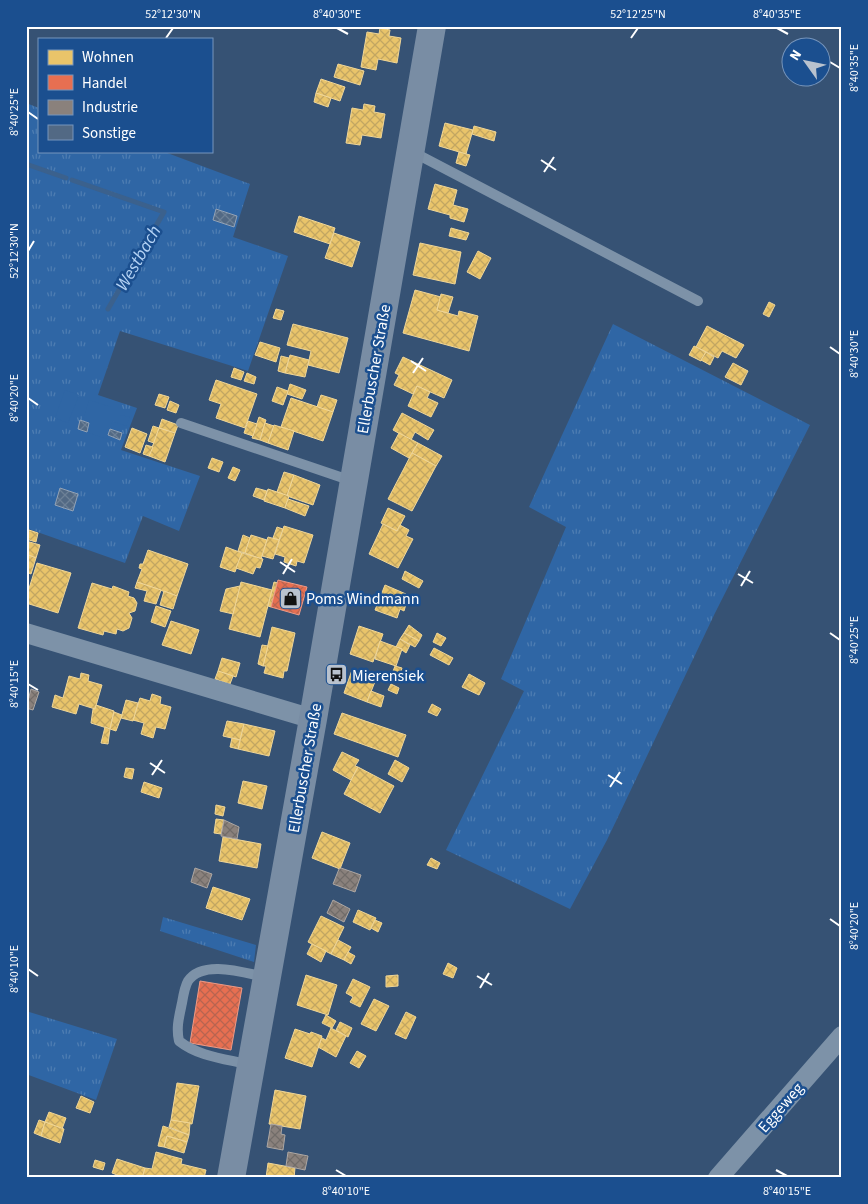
<svg xmlns="http://www.w3.org/2000/svg" width="868" height="1204" viewBox="0 0 868 1204" font-family="'Source Sans 3',sans-serif">
  <style>
    .grass { fill: url(#grass-tufts) }
    .park { fill: #2f66a5 }
    .homes { fill: url(#homes-cross-hatch); stroke: #f0d697 }
    .shops { fill: url(#shops-cross-hatch); stroke: #ee9a85 }
    .industry { fill: url(#industry-cross-hatch); stroke: #ada7a3 }
    .lines { fill: none; stroke-linecap: round; stroke-linejoin: round }
    .stream { stroke: #3b618d; stroke-width: 5 }
    .building { fill: url(#building-cross-hatch); stroke: #92a2b6 }
    .service { stroke: #7d92a8; stroke-width: 10 }
    .minor { stroke: #7d92a8; stroke-width: 20 }
    .secondary { stroke: #798da4; stroke-width: 28 }
    .ticks { fill: none; stroke: #fff; stroke-width: 2 }
    .labels { text-anchor: middle; stroke-width: 5; stroke-linejoin: round; paint-order: stroke }
    .street-label { font-size: 16px; fill: #fff; stroke: #1b4f8f }
    .poi-label { font-size: 16px; fill: #fff; stroke: #1b4f8f; text-anchor: start }
    .water-label { font-size: 18px; font-style: italic; fill: #b5d3f5; stroke: #1b4f8f }
    .neatline { fill: none; stroke: #fff; stroke-width: 2 }
    .ticks-label { font-size: 12px; text-anchor: middle; fill: #fff }
  </style>
  <defs>
    <pattern id="grass-tufts" width="24" height="20" patternUnits="userSpaceOnUse" patternTransform="scale(1.25)"><rect width="24" height="20" fill="#2f66a5"/><path d="M3 7l-1-3M5 7V3M7 7l1-3M15 17l-1-3M17 17v-4M19 17l1-3" fill="none" stroke="#4e7db2"/></pattern>
    <pattern id="homes-cross-hatch" width="8" height="8" patternUnits="userSpaceOnUse" patternTransform="scale(1.25)"><rect width="8" height="8" fill="#e9c46a"/><path d="M0 0l8 8M0 8l8-8" fill="none" stroke="#c2a662"/></pattern>
    <pattern id="shops-cross-hatch" width="8" height="8" patternUnits="userSpaceOnUse" patternTransform="scale(1.25)"><rect width="8" height="8" fill="#e76f51"/><path d="M0 0l8 8M0 8l8-8" fill="none" stroke="#b86450"/></pattern>
    <pattern id="industry-cross-hatch" width="8" height="8" patternUnits="userSpaceOnUse" patternTransform="scale(1.25)"><rect width="8" height="8" fill="#8a817c"/><path d="M0 0l8 8M0 8l8-8" fill="none" stroke="#716c69"/></pattern>
    <pattern id="building-cross-hatch" width="8" height="8" patternUnits="userSpaceOnUse" patternTransform="scale(1.25)"><rect width="8" height="8" fill="#526984"/><path d="M0 0l8 8M0 8l8-8" fill="none" stroke="#6c8096"/></pattern>
  </defs>
  <rect width="100%" height="100%" fill="#365274"/>
  <!-- grass -->
  <g class="grass">
    <polygon points="26,103 39,108 39,151 162,151 250,184 233,237 288,256 248,371 120,331 98,395 137,408 121,450 200,476 179,531 143,516 125,563 26,528"/>
    <polygon points="613,324 810,425 715,613 607,840 570,909 446,850 524,691 501,679 566,527 529,507"/>
    <polygon points="163,917 256,945 254,962 160,931"/>
    <polygon points="26,1011 117,1039 96,1100 26,1074"/>
  </g>
  <!-- park -->
  <g class="park">
    <polygon points="65,390 79,395 68,423 55,418"/>
    <polygon points="89,400 111,407 120,415 130,417 126,426 112,421 106,439 87,432 90,423 83,420"/>
  </g>
  <!-- homes -->
  <g class="homes">
    <polygon points="380,28 390,30 389,36 401,38 397,63 378,59 376,70 361,67 367,32 379,34"/>
    <polygon points="338,64 364,71 360,85 334,77"/>
    <polygon points="321,79 345,87 340,101 316,93"/>
    <polygon points="316,93 331,98 328,107 314,102"/>
    <polygon points="364,104 375,106 374,112 385,114 381,138 362,135 360,145 346,143 352,108 363,110"/>
    <polygon points="445,123 473,130 466,154 439,146"/>
    <polygon points="474,126 496,132 494,141 472,134"/>
    <polygon points="459,152 470,155 466,166 456,163"/>
    <polygon points="435,184 457,190 453,205 468,209 464,222 450,218 450,215 428,209"/>
    <polygon points="299,216 335,228 330,244 294,232"/>
    <polygon points="451,228 469,233 466,240 449,236"/>
    <polygon points="334,233 360,242 352,267 325,258"/>
    <polygon points="420,243 461,252 455,284 413,275"/>
    <polygon points="478,251 491,258 480,279 467,272"/>
    <polygon points="415,290 441,297 437,310 458,316 459,311 478,316 469,351 403,333"/>
    <polygon points="441,294 453,297 448,313 437,310"/>
    <polygon points="769,302 775,305 769,317 763,314"/>
    <polygon points="276,309 284,311 281,320 273,318"/>
    <polygon points="293,324 348,338 339,373 308,365 311,351 287,345"/>
    <polygon points="707,326 744,345 736,358 722,351 718,358 696,347"/>
    <polygon points="260,342 280,348 276,362 255,355"/>
    <polygon points="694,346 706,352 701,361 689,355"/>
    <polygon points="706,352 714,357 710,365 701,360"/>
    <polygon points="290,355 309,360 305,377 285,373"/>
    <polygon points="281,356 289,358 285,373 278,371"/>
    <polygon points="403,357 452,380 444,398 417,386 413,394 394,385 399,375 395,373"/>
    <polygon points="733,363 748,371 741,385 725,377"/>
    <polygon points="234,368 244,372 241,380 231,377"/>
    <polygon points="247,373 256,377 254,384 244,381"/>
    <polygon points="216,380 257,394 245,428 216,418 221,404 209,400"/>
    <polygon points="290,384 306,390 302,399 287,394"/>
    <polygon points="417,386 430,392 427,398 438,403 431,417 408,406"/>
    <polygon points="277,387 288,391 283,405 272,401"/>
    <polygon points="159,394 169,397 165,408 155,405"/>
    <polygon points="321,395 337,400 333,412 317,407"/>
    <polygon points="291,398 333,412 323,441 281,427"/>
    <polygon points="170,401 179,405 176,413 167,410"/>
    <polygon points="402,413 434,430 428,440 415,432 411,440 393,430"/>
    <polygon points="259,417 266,420 260,440 252,438"/>
    <polygon points="162,419 178,425 175,433 159,428"/>
    <polygon points="248,421 257,424 253,436 244,433"/>
    <polygon points="265,423 274,426 268,443 260,440"/>
    <polygon points="274,425 294,431 288,450 268,443"/>
    <polygon points="153,426 159,428 154,443 148,441"/>
    <polygon points="132,428 147,434 140,453 125,447"/>
    <polygon points="159,428 175,433 165,462 149,456"/>
    <polygon points="399,433 418,443 409,458 391,448"/>
    <polygon points="418,443 442,456 436,466 412,453"/>
    <polygon points="146,445 153,447 149,456 143,454"/>
    <polygon points="412,453 436,466 412,511 388,499"/>
    <polygon points="212,458 223,462 219,472 208,468"/>
    <polygon points="233,467 240,470 235,481 228,478"/>
    <polygon points="284,472 294,475 287,496 277,492"/>
    <polygon points="294,475 320,485 313,505 287,496"/>
    <polygon points="256,488 267,491 264,500 253,496"/>
    <polygon points="268,489 289,496 285,508 264,501"/>
    <polygon points="288,499 309,506 305,516 285,508"/>
    <polygon points="388,508 405,516 397,531 381,523"/>
    <polygon points="383,524 397,531 400,525 409,530 406,536 413,539 398,568 369,554"/>
    <polygon points="284,526 313,535 304,563 297,561 296,566 284,562 285,557 275,554"/>
    <polygon points="277,527 283,529 279,540 273,538"/>
    <polygon points="29,530 38,533 36,542 26,539"/>
    <polygon points="243,535 250,538 245,553 238,551"/>
    <polygon points="251,535 267,540 261,559 245,553"/>
    <polygon points="268,537 279,540 273,559 262,556"/>
    <polygon points="26,541 40,545 36,558 26,554"/>
    <polygon points="226,547 242,553 235,572 220,567"/>
    <polygon points="148,550 188,564 177,596 137,582 142,569 139,568 140,564 143,564"/>
    <polygon points="242,553 263,559 260,568 256,567 253,574 236,568"/>
    <polygon points="26,554 36,558 31,574 26,572"/>
    <polygon points="37,563 71,573 58,613 26,603 26,598"/>
    <polygon points="405,571 423,581 419,588 402,579"/>
    <polygon points="137,582 161,590 156,604 144,601 147,591 135,588"/>
    <polygon points="241,582 272,590 260,637 229,629"/>
    <polygon points="274,582 278,583 271,607 268,606"/>
    <polygon points="92,583 112,589 113,586 129,592 128,596 134,598 137,603 135,611 129,613 132,618 129,628 123,631 117,629 116,634 104,631 103,635 78,628"/>
    <polygon points="385,585 406,594 403,602 406,604 404,611 400,609 397,618 375,610"/>
    <polygon points="240,586 233,614 220,611 226,589"/>
    <polygon points="164,591 177,596 173,609 160,605"/>
    <polygon points="156,606 171,611 165,627 151,622"/>
    <polygon points="171,621 199,630 191,654 162,645"/>
    <polygon points="409,625 422,635 419,641 404,633"/>
    <polygon points="359,626 383,634 373,662 350,654"/>
    <polygon points="272,627 295,633 287,671 284,671 283,678 264,673 266,666 263,666"/>
    <polygon points="404,633 419,641 415,647 400,639"/>
    <polygon points="437,633 446,638 441,646 433,642"/>
    <polygon points="400,639 410,645 406,653 402,650 402,649 396,647"/>
    <polygon points="380,641 402,649 396,666 375,659"/>
    <polygon points="262,645 268,646 263,666 258,664"/>
    <polygon points="434,648 453,658 449,665 430,655"/>
    <polygon points="222,658 240,663 236,677 218,671"/>
    <polygon points="395,666 402,668 399,677 392,674"/>
    <polygon points="352,670 376,679 367,702 344,693"/>
    <polygon points="218,671 233,676 230,684 215,679"/>
    <polygon points="81,673 89,675 88,681 102,685 95,709 79,704 76,714 52,707 55,695 63,698 69,676 80,679"/>
    <polygon points="469,674 485,683 479,695 462,687"/>
    <polygon points="391,684 399,688 397,694 388,690"/>
    <polygon points="371,691 384,696 381,707 367,702"/>
    <polygon points="152,694 161,697 160,704 171,707 165,729 156,727 153,738 141,734 144,723 133,720 140,698 150,701"/>
    <polygon points="126,700 138,703 133,721 121,718"/>
    <polygon points="432,704 441,709 437,716 428,712"/>
    <polygon points="96,705 114,711 110,729 91,723 93,709 95,709"/>
    <polygon points="114,712 122,715 116,731 110,729"/>
    <polygon points="342,713 406,735 398,757 334,734"/>
    <polygon points="227,721 244,724 240,740 223,736"/>
    <polygon points="244,724 275,731 269,756 238,749"/>
    <polygon points="105,727 110,729 108,744 101,743"/>
    <polygon points="232,738 240,740 238,749 230,747"/>
    <polygon points="342,752 359,760 355,766 358,767 351,780 333,770"/>
    <polygon points="395,760 409,768 402,782 388,774"/>
    <polygon points="358,767 394,786 380,813 344,794"/>
    <polygon points="126,768 134,769 132,779 124,777"/>
    <polygon points="243,781 267,786 262,809 238,803"/>
    <polygon points="144,782 162,788 159,798 141,792"/>
    <polygon points="216,805 225,807 223,816 215,814"/>
    <polygon points="216,819 224,820 221,834 214,833"/>
    <polygon points="322,832 350,843 340,869 312,858"/>
    <polygon points="223,837 261,844 257,868 219,861"/>
    <polygon points="431,858 440,863 437,869 427,865"/>
    <polygon points="213,887 250,899 242,920 206,908"/>
    <polygon points="358,910 376,918 370,930 353,922"/>
    <polygon points="321,916 344,927 331,954 308,942"/>
    <polygon points="375,920 382,923 378,932 371,928"/>
    <polygon points="338,940 351,947 344,960 331,954"/>
    <polygon points="312,944 326,951 321,962 307,954"/>
    <polygon points="348,952 355,956 351,964 344,960"/>
    <polygon points="448,963 457,968 453,978 443,974"/>
    <polygon points="306,975 337,985 328,1015 297,1005"/>
    <polygon points="398,975 398,986 386,987 386,976"/>
    <polygon points="353,979 370,987 360,1007 350,1002 353,997 346,993"/>
    <polygon points="374,999 389,1006 376,1031 361,1024"/>
    <polygon points="406,1012 416,1017 406,1039 395,1034"/>
    <polygon points="326,1015 336,1021 332,1028 322,1023"/>
    <polygon points="340,1022 352,1028 348,1037 336,1030"/>
    <polygon points="331,1028 346,1036 336,1057 318,1047 322,1038 326,1040"/>
    <polygon points="295,1029 310,1034 311,1032 322,1036 312,1067 285,1058"/>
    <polygon points="357,1051 366,1056 359,1068 350,1063"/>
    <polygon points="177,1083 199,1086 192,1124 171,1120"/>
    <polygon points="275,1090 306,1096 300,1129 269,1124"/>
    <polygon points="81,1096 94,1102 90,1113 76,1108"/>
    <polygon points="49,1112 66,1118 62,1129 45,1122"/>
    <polygon points="39,1120 45,1122 41,1136 34,1133"/>
    <polygon points="171,1120 190,1123 189,1135 169,1127"/>
    <polygon points="45,1122 64,1129 60,1143 41,1136"/>
    <polygon points="163,1126 189,1135 187,1142 167,1136 164,1147 158,1146"/>
    <polygon points="167,1136 187,1142 184,1153 164,1147"/>
    <polygon points="156,1152 182,1159 181,1164 206,1170 204,1178 142,1177 145,1168 152,1169"/>
    <polygon points="117,1159 145,1168 142,1178 125,1178 112,1173"/>
    <polygon points="95,1160 105,1163 103,1170 93,1167"/>
    <polygon points="268,1163 295,1168 294,1178 266,1178"/>
  </g>
  <!-- shops -->
  <g class="shops">
    <polygon points="278,580 307,587 299,615 271,607"/>
    <polygon points="200,981 242,988 231,1050 190,1043"/>
  </g>
  <!-- industry -->
  <g class="industry">
    <polygon points="31,689 39,692 33,710 26,708"/>
    <polygon points="224,820 239,827 237,839 221,836"/>
    <polygon points="195,868 212,874 207,888 191,882"/>
    <polygon points="341,868 361,875 355,892 333,884 339,869"/>
    <polygon points="333,900 350,909 344,922 327,913"/>
    <polygon points="271,1124 282,1126 281,1134 285,1135 283,1150 267,1147"/>
    <polygon points="288,1152 308,1156 305,1170 286,1166"/>
  </g>
  <g class="lines">
    <!-- stream -->
    <g class="stream">
      <polyline points="26,164 66,178"/>
      <polyline points="72,180 164,212 108,309"/>
    </g>
  </g>
  <!-- building -->
  <g class="building">
    <polygon points="216,209 237,216 234,227 213,220"/>
    <polygon points="80,420 89,423 87,432 78,429"/>
    <polygon points="110,429 122,433 120,440 108,435"/>
    <polygon points="60,488 78,494 73,511 55,505"/>
  </g>
  <g class="lines">
    <!-- service -->
    <g class="service">
      <polyline points="411,151 698,301"/>
      <polyline points="181,423 352,481"/>
      <path d="M251 1065C227 1059 199 1057 179 1041 176 1028 179 1017 182 1003 183 997 185 986 188 981 203 959 245 973 265 977"/>
    </g>
    <!-- minor -->
    <g class="minor">
      <polyline points="26,633 313,719"/>
      <polyline points="718,1178 842,1036"/>
    </g>
    <!-- secondary -->
    <polyline class="secondary" points="231,1178 313,719 432,26"/>
  </g>
  <!-- ticks -->
  <path class="ticks" d="M337 28 348 34M777 28 788 34M166 38 173 28M631 38 638 28M830 62 840 68M28 112 38 119M541 160 556 170M544 172 554 157M28 251 34 241M830 347 840 354M411 361 426 371M413 373 423 358M28 398 38 405M280 562 295 572M283 574 292 559M738 574 753 583M741 586 750 571M830 633 840 640M28 684 38 690M150 763 165 773M152 775 162 760M608 775 622 784M610 787 620 772M830 919 840 926M28 969 38 976M477 976 492 985M480 988 489 973M336 1170 346 1176M776 1170 787 1176"/>
  <!-- icons -->
  <defs>
    <symbol id="shop-square" viewBox="-11 -11 22 22"><rect x="-9" y="-9" width="18" height="18" rx="4" fill="#b9c2ce" stroke="#1b4f8f"/><path d="M-5-2.5h2.3a2.7 3.5 0 0 1 5.4 0H5L5.5 6h-11ZM-1.5-2.5h3a1.5 2.3 0 0 0-3 0Z" fill="#111"/></symbol>
    <symbol id="bus-square" viewBox="-11 -11 22 22"><rect x="-9" y="-9" width="18" height="18" rx="4" fill="#b9c2ce" stroke="#1b4f8f"/><path d="M-5-6H5V4H4V6H2V4H-2V6H-4V4H-5ZM-3.5-4V0h7V-4ZM-3.5 1.2v1.5H-2V1.2ZM2 1.2v1.5H3.5V1.2Z" fill="#111"/></symbol>
  </defs>
  <g fill-rule="evenodd">
    <use href="#shop-square" x="278" y="586" width="25" height="25"/>
    <use href="#bus-square" x="324" y="662" width="25" height="25"/>
  </g>
  <g class="labels">
    <!-- street labels -->
    <g class="street-label">
      <text transform="translate(373 369) rotate(-80)" y="6">Ellerbuscher Straße</text>
      <text transform="translate(304 768) rotate(-80)" y="6">Ellerbuscher Straße</text>
      <text transform="translate(780 1107) rotate(-49)" y="6">Eggeweg</text>
    </g>
    <!-- poi labels -->
    <g class="poi-label">
      <text x="306" y="604">Poms Windmann</text>
      <text x="352" y="681">Mierensiek</text>
    </g>
    <!-- water labels -->
    <g class="water-label">
      <text transform="translate(138 258) rotate(-60)" y="6">Westbach</text>
    </g>
  </g>
  <!-- border -->
  <rect width="868" height="1204" fill="none" stroke="#1b4f8f" stroke-width="55"/>
  <!-- legend -->
  <rect x="38" y="38" width="175" height="115" fill="#1b4f8f" stroke="#7695bc"/>
  <rect x="48" y="50" width="25" height="15" fill="#e9c46a" stroke="#7695bc"/>
  <text x="82" y="62" font-size="15" fill="#ffffff">Wohnen</text>
  <rect x="48" y="75" width="25" height="15" fill="#e76f51" stroke="#7695bc"/>
  <text x="82" y="88" font-size="15" fill="#ffffff">Handel</text>
  <rect x="48" y="100" width="25" height="15" fill="#8a817c" stroke="#7695bc"/>
  <text x="82" y="112" font-size="15" fill="#ffffff">Industrie</text>
  <rect x="48" y="125" width="25" height="15" fill="#526984" stroke="#7695bc"/>
  <text x="82" y="138" font-size="15" fill="#ffffff">Sonstige</text>
  <!-- north arrow -->
  <g transform="translate(806 62) rotate(303)"><circle r="24" fill="#1b4f8f" stroke="#7695bc"/>
  <path d="M0-4L9 19L0 12L-9 19Z" fill="#b9c2ce"/>
  <text y="-8" font-size="14" font-weight="bold" text-anchor="middle" fill="#ffffff">N</text>
  </g>
  <rect x="28" y="28" width="812" height="1148" class="neatline"/>
  <g class="ticks-label">
    <text x="173" y="18">52°12'30"N</text>
    <text x="337" y="18">8°40'30"E</text>
    <text x="638" y="18">52°12'25"N</text>
    <text x="777" y="18">8°40'35"E</text>
    <text transform="translate(854 68) rotate(-90)" y="4">8°40'35"E</text>
    <text transform="translate(14 112) rotate(-90)" y="4">8°40'25"E</text>
    <text transform="translate(14 251) rotate(-90)" y="4">52°12'30"N</text>
    <text transform="translate(854 354) rotate(-90)" y="4">8°40'30"E</text>
    <text transform="translate(14 398) rotate(-90)" y="4">8°40'20"E</text>
    <text transform="translate(854 640) rotate(-90)" y="4">8°40'25"E</text>
    <text transform="translate(14 684) rotate(-90)" y="4">8°40'15"E</text>
    <text transform="translate(854 926) rotate(-90)" y="4">8°40'20"E</text>
    <text transform="translate(14 969) rotate(-90)" y="4">8°40'10"E</text>
    <text x="346" y="1195">8°40'10"E</text>
    <text x="787" y="1195">8°40'15"E</text>
  </g>
</svg>
